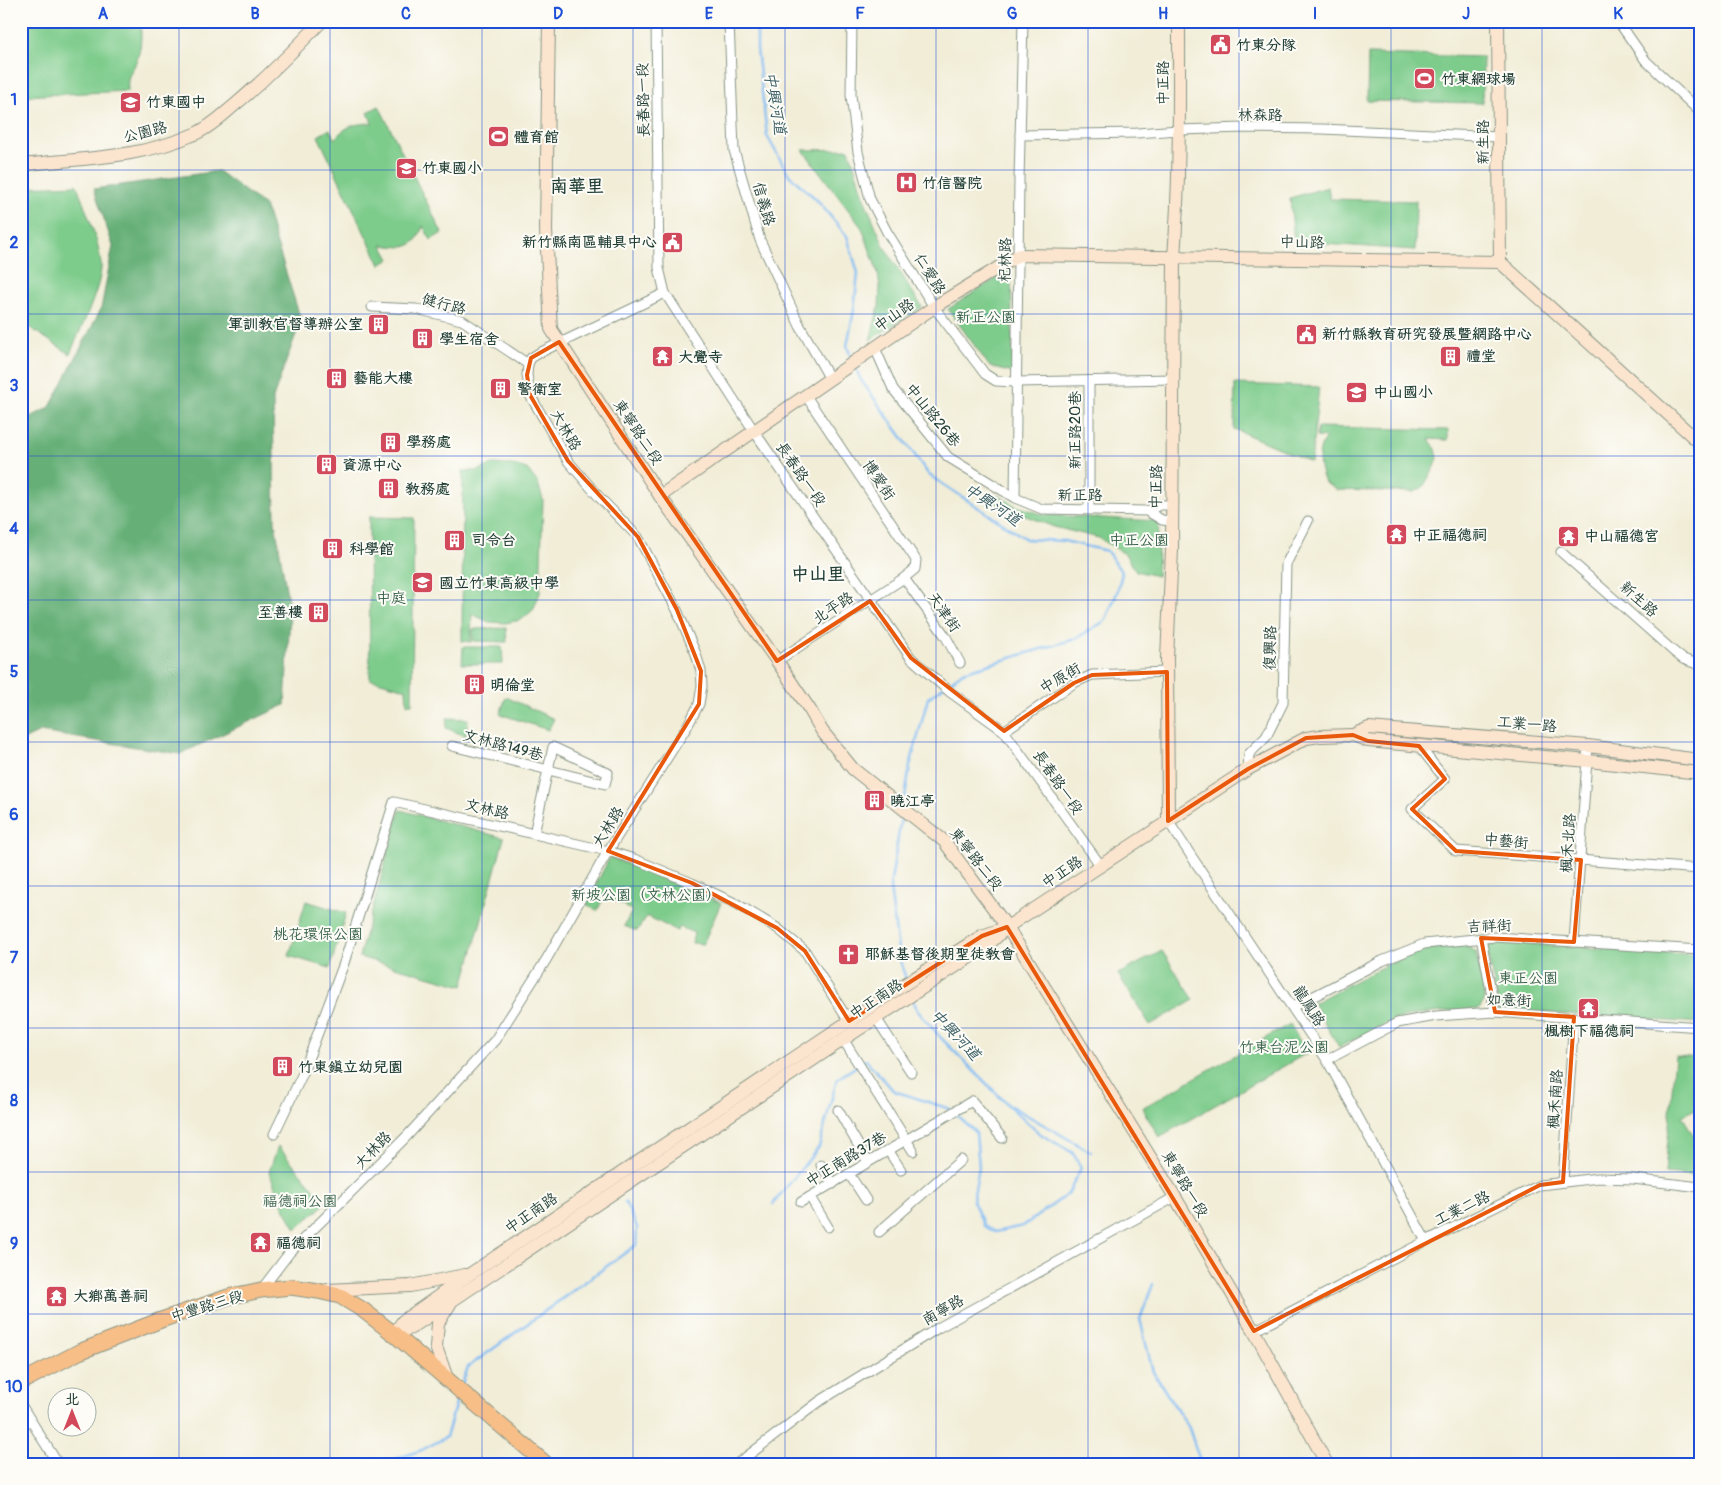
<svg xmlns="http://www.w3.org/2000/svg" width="1721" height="1485" viewBox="0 0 1721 1485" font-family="Pangolin,'LXGW WenKai TC',sans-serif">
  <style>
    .green { fill: #7ecc8c; stroke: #4e8460 }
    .forest { fill: #66b078; stroke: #427656 }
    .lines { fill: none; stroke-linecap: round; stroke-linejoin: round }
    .stream { stroke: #81bcf3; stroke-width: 2.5 }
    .street-casing { stroke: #889586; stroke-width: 11 }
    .secondary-casing { stroke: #889586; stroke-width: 14 }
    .primary-casing { stroke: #889586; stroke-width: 17 }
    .street { stroke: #fff; stroke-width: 9 }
    .secondary { stroke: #fce5cf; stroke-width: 12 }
    .primary { stroke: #f7be87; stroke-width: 15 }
    .marked { fill: none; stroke: #e8590c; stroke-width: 4; stroke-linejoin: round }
    .grid { fill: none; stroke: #1d4ed8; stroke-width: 1; stroke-opacity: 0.55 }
    .labels { text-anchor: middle; stroke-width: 4; stroke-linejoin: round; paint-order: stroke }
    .poi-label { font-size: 15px; font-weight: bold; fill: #1f3d34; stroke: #fdfcf7; text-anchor: start }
    .street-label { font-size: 15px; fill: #1f3d34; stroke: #fdfcf7 }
    .park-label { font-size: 15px; fill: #37614a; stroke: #fdfcf7 }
    .water-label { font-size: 16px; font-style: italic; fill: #385d64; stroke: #fdfcf7 }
    .quarter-label { font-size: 18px; font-weight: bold; fill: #1f3d34; stroke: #fdfcf7 }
    .neatline { fill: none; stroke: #1d4ed8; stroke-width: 2 }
    .grid-label { font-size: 16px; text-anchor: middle; font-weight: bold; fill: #1d4ed8 }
  </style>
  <rect width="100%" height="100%" fill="#fdfcf7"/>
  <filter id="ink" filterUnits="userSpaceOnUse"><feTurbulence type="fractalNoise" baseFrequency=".02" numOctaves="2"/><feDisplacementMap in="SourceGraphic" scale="10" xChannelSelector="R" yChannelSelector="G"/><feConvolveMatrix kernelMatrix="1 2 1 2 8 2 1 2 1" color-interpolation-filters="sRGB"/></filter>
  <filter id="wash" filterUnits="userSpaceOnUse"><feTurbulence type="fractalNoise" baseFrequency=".0096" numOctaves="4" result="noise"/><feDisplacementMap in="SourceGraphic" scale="20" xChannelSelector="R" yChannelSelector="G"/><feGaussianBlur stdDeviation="1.12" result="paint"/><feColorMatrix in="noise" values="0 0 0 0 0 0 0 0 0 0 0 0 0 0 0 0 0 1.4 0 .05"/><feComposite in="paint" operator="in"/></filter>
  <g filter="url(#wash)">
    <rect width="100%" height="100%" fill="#f1edd7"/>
    <!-- green -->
    <g class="green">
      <path d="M21 21H140C142 33 141 46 138 57 133 73 126 72 128 91L21 96Z"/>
      <polygon points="1368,54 1483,57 1482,103 1367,101"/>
      <path d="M379 106 442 233 431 240 423 226C415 250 405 248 382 245L390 259 380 265 318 136 330 129 334 139C348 125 353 124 372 123L368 112Z"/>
      <polygon points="849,149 865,201 885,248 922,307 870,340 879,306 880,288 878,273 862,228 803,150"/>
      <path d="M77 185C85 210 98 236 101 263 103 285 79 332 70 354L21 322V187Z"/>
      <polygon points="1328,187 1330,199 1416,201 1415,250 1294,242 1290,198"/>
      <polygon points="1011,269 1013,373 990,367 948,309"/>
      <polygon points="1235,384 1319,387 1311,462 1234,429"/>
      <path d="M1318 427 1448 430V440L1429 439 1436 449 1438 458 1435 467 1423 487 1414 492 1337 490 1325 483C1319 468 1315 452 1326 438L1316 437Z"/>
      <polygon points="493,464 512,465 527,469 538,483 543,500 540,593 533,610 521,620 505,623 489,622 472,614 471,642 462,641 463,471 477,471"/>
      <polygon points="997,495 1016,506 1045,515 1159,521 1157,576 1136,571 1125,554 1099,538 1054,527 993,503"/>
      <polygon points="369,517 414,518 412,704 407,704 406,689 370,679"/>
      <polygon points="506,628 507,642 473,641 473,629"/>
      <polygon points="463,647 502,647 503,664 462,664"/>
      <polygon points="506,697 554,719 548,730 500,714"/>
      <polygon points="447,718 468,719 466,736 446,728"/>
      <polygon points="400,810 504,838 463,986 359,957"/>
      <polygon points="610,857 721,903 703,944 692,943 694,933 680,927 677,931 647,916 637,931 624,926 632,911 620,903 604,897 597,911 586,904"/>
      <polygon points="306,901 346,913 330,968 289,956"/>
      <polygon points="1485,941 1700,955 1700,1023 1499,1010"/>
      <polygon points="1465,945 1476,952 1485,1000 1479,1009 1420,1014 1394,1020 1339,1047 1313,1003 1388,964 1425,949"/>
      <polygon points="1162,951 1194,1000 1150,1025 1118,974"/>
      <polygon points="1290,1024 1307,1053 1159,1137 1142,1108"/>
      <polygon points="1675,1056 1700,1058 1700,1106 1682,1116 1700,1146 1700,1176 1665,1173"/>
      <polygon points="278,1146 326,1203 296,1229 284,1208 269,1172"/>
    </g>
    <!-- forest -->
    <polygon class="forest" points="218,171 265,206 301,320 273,398 275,522 290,613 285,705 180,754 40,732 21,741 21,422 50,407 101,309 113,246 94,189"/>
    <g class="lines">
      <!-- stream -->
      <g class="stream">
        <polyline points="757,21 757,49 767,136 789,175 816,199 847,236 858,273 854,310 847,346 852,360"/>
        <polyline points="855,367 861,380 929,475 1026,539 1064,541 1107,551 1122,573 1117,593 1105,621 1075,639 963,672 928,698 910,766 904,802"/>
        <polyline points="902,813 890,887 899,957 906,979"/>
        <polyline points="861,1063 866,1060 894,1091 950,1109 976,1133 979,1167 973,1201 984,1226 995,1232 1023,1226 1068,1194 1081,1168 1073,1153 1039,1133 1006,1103 941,1038 917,1010 913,999"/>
        <polyline points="1011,1106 1091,1152"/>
        <polyline points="773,1204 819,1147 837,1079 857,1066"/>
        <polyline points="1153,1284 1140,1319 1153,1372 1189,1428 1201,1464"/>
        <polyline points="462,1384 468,1367 636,1245 637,1227 625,1202"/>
        <path d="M380 1464 422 1450 446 1437C451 1423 453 1410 458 1397"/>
      </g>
    </g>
  </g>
  <g filter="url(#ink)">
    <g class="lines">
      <defs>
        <g id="street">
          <polyline points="656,21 659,268 665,293 754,431 911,658 950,692 1004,731 1101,866"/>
          <polyline points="729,21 734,150 760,240 800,326 830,379"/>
          <polyline points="852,21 851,95 858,152 870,199 887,232 934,307 985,374 996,381 1016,382 1174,379"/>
          <polyline points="1618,21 1646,61 1700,112"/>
          <polyline points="1020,135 1137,133 1179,130 1244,128 1322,129 1499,137"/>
          <polyline points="372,307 416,309 462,320 528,364"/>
          <polyline points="875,348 893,389 948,457 1015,498 1042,509 1147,511 1160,505 1172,505"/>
          <polyline points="1089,381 1089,509"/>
          <polyline points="1015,498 1019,180 1023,21"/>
          <polyline points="1147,511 1162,520 1172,521"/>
          <polyline points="1561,552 1673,651 1683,659 1700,665"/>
          <polyline points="904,578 946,637 960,663"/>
          <polyline points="777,661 904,578 915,569 916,560 806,396"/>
          <polyline points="1004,731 1074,683 1092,675 1167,672"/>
          <polyline points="452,746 605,784 608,773 553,747 534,834"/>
          <polyline points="1419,746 1445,779 1412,809 1456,851 1700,869"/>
          <polyline points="1248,769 1249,754 1266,737 1283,703 1286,564 1308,521"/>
          <polyline points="1168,821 1327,1060 1426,1241"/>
          <polyline points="1481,938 1495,1012"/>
          <polyline points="1574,942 1588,746"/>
          <polyline points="1293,1007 1382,961 1424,944 1495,937 1700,950"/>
          <polyline points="876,1018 911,1072"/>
          <polyline points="843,1039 913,1151"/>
          <polyline points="1327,1060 1397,1023 1436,1016 1495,1012 1700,1027"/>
          <polyline points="838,1110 868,1162"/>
          <polyline points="274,1134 303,1073 344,963 394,802 608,851 634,859 692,883 737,904 777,928 805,951 851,1025"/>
          <polyline points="888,1150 901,1170"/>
          <polyline points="821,1165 833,1184"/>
          <polyline points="849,1174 866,1200"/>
          <polyline points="1563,1182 1574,1017"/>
          <polyline points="810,1197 828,1227"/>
          <polyline points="801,1202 972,1101 1002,1138"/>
          <polyline points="879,1232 961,1160"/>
          <polyline points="261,1290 290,1252 341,1202 407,1136 495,1040 546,960 608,851 688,725 699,704 702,686 701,671 696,654 677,610 638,537 599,497 568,461 530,395 527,375 528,364 531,358 539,353 665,293"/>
          <polyline points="1254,1331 1426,1241 1540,1185 1598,1178 1633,1179 1700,1187"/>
          <polyline points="21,1405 58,1464"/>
          <polyline points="737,1464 820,1401 938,1328 1175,1197"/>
        </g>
        <g id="secondary">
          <polyline points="549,21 546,230 551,329 660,496 777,661 810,710 822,731 853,769 944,841 1007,927 1175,1197 1254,1331 1327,1464"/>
          <polyline points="1498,21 1500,262"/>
          <path d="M21 165C82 158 140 159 197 133 212 126 224 114 237 103 267 78 295 49 322 21"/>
          <polyline points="660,496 934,307 1019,255 1500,262 1700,443"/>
          <polyline points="1353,735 1369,728 1588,746 1700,760"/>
          <path d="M1168 821 1167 658 1172 550 1174 257C1180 178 1179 100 1179 21"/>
          <polyline points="327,1290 410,1286 465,1275"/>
          <polyline points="394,1334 411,1328 856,1031 987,946 1007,927 1248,769 1306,738 1320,736 1353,735 1368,741 1588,761 1700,773"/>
          <polyline points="394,1334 403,1321 470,1274 902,986 982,936 1002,929"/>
          <polyline points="448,1381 436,1347 438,1323 450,1304"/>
        </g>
        <polyline id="primary" points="21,1382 79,1352 161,1320 228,1297 261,1290 291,1287 318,1291 340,1296 363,1310 394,1334 546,1464"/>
      </defs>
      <!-- street casing -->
      <use href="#street" class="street-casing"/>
      <!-- secondary casing -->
      <use href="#secondary" class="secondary-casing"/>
      <!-- primary casing -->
      <use href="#primary" class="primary-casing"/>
      <!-- street -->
      <use href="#street" class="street"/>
      <!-- secondary -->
      <use href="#secondary" class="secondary"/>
      <!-- primary -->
      <use href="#primary" class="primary"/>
    </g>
  </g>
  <!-- marked area -->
  <path class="marked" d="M559 342 777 661 870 601 911 658 1004 731 1074 683 1092 675 1167 672 1168 821 1248 769 1306 738 1353 735 1368 741 1419 746 1445 779 1412 809 1456 851 1581 860 1574 942 1481 938 1495 1012 1574 1017 1563 1182 1540 1185 1254 1331 1007 927 982 936 849 1021 805 951 777 928 692 883 608 851 699 704 701 671 677 610 638 537 568 461 530 395 527 375 531 358Z"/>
  <!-- grid -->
  <path class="grid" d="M179 21V1464M330 21V1464M482 21V1464M633 21V1464M785 21V1464M936 21V1464M1088 21V1464M1239 21V1464M1391 21V1464M1542 21V1464M21 170H1700M21 314H1700M21 456H1700M21 600H1700M21 742H1700M21 886H1700M21 1028H1700M21 1172H1700M21 1314H1700"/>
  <!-- icons -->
  <defs>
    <symbol id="civic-square" viewBox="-11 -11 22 22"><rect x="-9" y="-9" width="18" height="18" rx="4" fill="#d1495b" stroke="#fdfcf7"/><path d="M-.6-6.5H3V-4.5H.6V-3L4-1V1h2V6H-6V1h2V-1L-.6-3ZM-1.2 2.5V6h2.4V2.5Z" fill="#fff"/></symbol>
    <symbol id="stadium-square" viewBox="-11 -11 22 22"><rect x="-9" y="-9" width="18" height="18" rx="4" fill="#d1495b" stroke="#fdfcf7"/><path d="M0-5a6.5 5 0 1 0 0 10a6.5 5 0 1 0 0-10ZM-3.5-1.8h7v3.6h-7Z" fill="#fff"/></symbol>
    <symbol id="school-square" viewBox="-11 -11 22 22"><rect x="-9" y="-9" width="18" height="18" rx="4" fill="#d1495b" stroke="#fdfcf7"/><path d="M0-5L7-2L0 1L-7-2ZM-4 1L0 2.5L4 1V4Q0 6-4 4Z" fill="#fff"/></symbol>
    <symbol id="hospital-square" viewBox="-11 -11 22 22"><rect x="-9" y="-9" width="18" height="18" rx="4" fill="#d1495b" stroke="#fdfcf7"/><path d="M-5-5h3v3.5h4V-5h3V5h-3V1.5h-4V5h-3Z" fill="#fff"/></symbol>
    <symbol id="building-square" viewBox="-11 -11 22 22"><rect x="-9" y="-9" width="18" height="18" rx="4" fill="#d1495b" stroke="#fdfcf7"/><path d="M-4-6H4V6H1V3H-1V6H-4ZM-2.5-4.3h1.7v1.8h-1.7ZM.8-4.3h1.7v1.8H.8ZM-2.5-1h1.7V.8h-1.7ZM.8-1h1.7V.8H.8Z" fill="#fff"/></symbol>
    <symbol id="temple-square" viewBox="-11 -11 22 22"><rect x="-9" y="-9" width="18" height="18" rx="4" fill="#d1495b" stroke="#fdfcf7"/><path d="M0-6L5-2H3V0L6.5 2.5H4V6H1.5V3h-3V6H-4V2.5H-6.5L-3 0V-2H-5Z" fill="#fff"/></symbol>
    <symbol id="church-square" viewBox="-11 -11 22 22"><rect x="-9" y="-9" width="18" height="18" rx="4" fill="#d1495b" stroke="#fdfcf7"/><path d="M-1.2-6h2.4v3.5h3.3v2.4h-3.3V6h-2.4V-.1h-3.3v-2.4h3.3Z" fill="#fff"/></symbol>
  </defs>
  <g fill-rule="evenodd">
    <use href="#civic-square" x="1208" y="32" width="25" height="25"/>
    <use href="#stadium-square" x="1412" y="66" width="25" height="25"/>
    <use href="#school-square" x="118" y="90" width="25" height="25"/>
    <use href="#stadium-square" x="486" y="124" width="25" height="25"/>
    <use href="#school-square" x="394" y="156" width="25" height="25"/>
    <use href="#hospital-square" x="894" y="170" width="25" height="25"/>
    <use href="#civic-square" x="660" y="230" width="25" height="25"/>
    <use href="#building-square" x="366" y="312" width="25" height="25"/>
    <use href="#civic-square" x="1294" y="322" width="25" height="25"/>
    <use href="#building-square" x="410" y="326" width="25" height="25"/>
    <use href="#building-square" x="1438" y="344" width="25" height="25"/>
    <use href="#temple-square" x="650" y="344" width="25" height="25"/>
    <use href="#building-square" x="324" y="366" width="25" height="25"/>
    <use href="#building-square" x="488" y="376" width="25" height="25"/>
    <use href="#school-square" x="1344" y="380" width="25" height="25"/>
    <use href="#building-square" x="378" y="430" width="25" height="25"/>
    <use href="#building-square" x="314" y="452" width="25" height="25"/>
    <use href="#building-square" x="376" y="476" width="25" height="25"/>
    <use href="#temple-square" x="1384" y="522" width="25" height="25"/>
    <use href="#temple-square" x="1556" y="524" width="25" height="25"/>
    <use href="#building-square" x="442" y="528" width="25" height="25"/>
    <use href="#building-square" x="320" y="536" width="25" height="25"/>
    <use href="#school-square" x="410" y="570" width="25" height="25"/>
    <use href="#building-square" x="306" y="600" width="25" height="25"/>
    <use href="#building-square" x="462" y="672" width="25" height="25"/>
    <use href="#building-square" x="862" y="788" width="25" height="25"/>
    <use href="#church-square" x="836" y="942" width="25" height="25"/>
    <use href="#temple-square" x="1576" y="996" width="25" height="25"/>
    <use href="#building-square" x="270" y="1054" width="25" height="25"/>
    <use href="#temple-square" x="248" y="1230" width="25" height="25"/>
    <use href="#temple-square" x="44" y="1284" width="25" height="25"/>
  </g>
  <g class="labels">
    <!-- poi labels -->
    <g class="poi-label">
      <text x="1236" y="50">竹東分隊</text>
      <text x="1441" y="84">竹東網球場</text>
      <text x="146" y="107">竹東國中</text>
      <text x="514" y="142">體育館</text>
      <text x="422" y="173">竹東國小</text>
      <text x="922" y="188">竹信醫院</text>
      <text x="657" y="247" text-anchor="end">新竹縣南區輔具中心</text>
      <text x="363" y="329" text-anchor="end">軍訓教官督導辦公室</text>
      <text x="1322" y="339">新竹縣教育研究發展暨網路中心</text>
      <text x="439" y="344">學生宿舍</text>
      <text x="1466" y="361">禮堂</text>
      <text x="678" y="362">大覺寺</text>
      <text x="353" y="383">藝能大樓</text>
      <text x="517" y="394">警衛室</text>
      <text x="1373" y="397">中山國小</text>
      <text x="406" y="447">學務處</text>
      <text x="342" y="470">資源中心</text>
      <text x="405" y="494">教務處</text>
      <text x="1412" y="540">中正福德祠</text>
      <text x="1584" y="541">中山福德宮</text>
      <text x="471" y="545">司令台</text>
      <text x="349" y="554">科學館</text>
      <text x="439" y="588">國立竹東高級中學</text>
      <text x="303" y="617" text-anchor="end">至善樓</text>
      <text x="490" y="690">明倫堂</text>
      <text x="890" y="806">曉江亭</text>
      <text x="865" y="959">耶穌基督後期聖徒教會</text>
      <text x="1589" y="1036" text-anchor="middle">楓樹下福德祠</text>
      <text x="298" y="1072">竹東鎮立幼兒園</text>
      <text x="276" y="1248">福德祠</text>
      <text x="73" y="1301">大鄉萬善祠</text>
    </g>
    <!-- street labels -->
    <g class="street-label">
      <text transform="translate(1163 83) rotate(-90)" y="5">中正路</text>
      <text transform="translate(643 100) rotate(-91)" y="5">長春路一段</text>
      <text x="1260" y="120">林森路</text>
      <text transform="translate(145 132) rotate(-14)" y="5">公園路</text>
      <text transform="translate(1483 142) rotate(-90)" y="5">新生路</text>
      <text transform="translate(764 204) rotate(74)" y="5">信義路</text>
      <text transform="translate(1302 242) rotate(1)" y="5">中山路</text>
      <text transform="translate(1005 260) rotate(-89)" y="5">杞林路</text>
      <text transform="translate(930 274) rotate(58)" y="5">仁愛路</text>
      <text transform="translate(444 304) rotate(15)" y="5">健行路</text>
      <text transform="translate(894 315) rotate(-35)" y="5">中山路</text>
      <text transform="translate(933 415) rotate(51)" y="5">中山路26巷</text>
      <text transform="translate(566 430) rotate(60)" y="5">大林路</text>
      <text transform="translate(1075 430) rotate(-90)" y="5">新正路20巷</text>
      <text transform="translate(638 432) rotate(56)" y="5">東寧路二段</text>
      <text transform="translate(801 474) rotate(55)" y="5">長春路一段</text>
      <text transform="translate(879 480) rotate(56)" y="5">博愛街</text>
      <text transform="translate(1156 487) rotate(-89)" y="5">中正路</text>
      <text x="1080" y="500">新正路</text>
      <text transform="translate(1639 599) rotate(42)" y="5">新生路</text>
      <text transform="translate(833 608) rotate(-33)" y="5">北平路</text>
      <text transform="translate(944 612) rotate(55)" y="5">天津街</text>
      <text transform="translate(1270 648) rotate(-89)" y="5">復興路</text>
      <text transform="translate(1060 678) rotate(-31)" y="5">中原街</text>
      <text transform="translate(1527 724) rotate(5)" y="5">工業一路</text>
      <text transform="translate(503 745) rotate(15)" y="5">文林路149巷</text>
      <text transform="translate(1058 782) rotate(55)" y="5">長春路一段</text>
      <text transform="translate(487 809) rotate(13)" y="5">文林路</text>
      <text transform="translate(608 827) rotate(-58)" y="5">大林路</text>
      <text transform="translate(1506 841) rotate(5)" y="5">中藝街</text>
      <text transform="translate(1568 843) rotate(-86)" y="5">楓禾北路</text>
      <text transform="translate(976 859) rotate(52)" y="5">東寧路二段</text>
      <text transform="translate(1062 872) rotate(-33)" y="5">中正路</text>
      <text transform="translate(1489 926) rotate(-2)" y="5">吉祥街</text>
      <text transform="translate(876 999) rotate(-33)" y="5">中正南路</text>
      <text transform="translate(1509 1000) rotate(2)" y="5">如意街</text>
      <text transform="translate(1309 1006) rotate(57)" y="5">龍鳳路</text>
      <text transform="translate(1555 1099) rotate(-86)" y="5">楓禾南路</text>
      <text transform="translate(373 1150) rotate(-46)" y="5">大林路</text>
      <text transform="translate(846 1159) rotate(-31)" y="5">中正南路37巷</text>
      <text transform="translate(1185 1184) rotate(59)" y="5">東寧路一段</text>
      <text transform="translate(1462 1208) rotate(-26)" y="5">工業二路</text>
      <text transform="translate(531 1213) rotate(-34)" y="5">中正南路</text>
      <text transform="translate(207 1306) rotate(-17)" y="5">中豐路三段</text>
      <text transform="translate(943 1310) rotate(-30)" y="5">南寧路</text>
    </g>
    <!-- park labels -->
    <g class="park-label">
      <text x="986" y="322">新正公園</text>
      <text x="1139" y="545">中正公園</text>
      <text x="391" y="603">中庭</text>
      <text x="646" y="900">新坡公園（文林公園）</text>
      <text x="318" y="939">桃花環保公園</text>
      <text x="1528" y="983">東正公園</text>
      <text x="1284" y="1052">竹東台泥公園</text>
      <text x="300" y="1206">福德祠公園</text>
    </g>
    <!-- water labels -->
    <g class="water-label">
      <text transform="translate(776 103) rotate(80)" y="6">中興河道</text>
      <text transform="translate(993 504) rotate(33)" y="6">中興河道</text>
      <text transform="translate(956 1034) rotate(46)" y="6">中興河道</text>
    </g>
    <!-- quarter labels -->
    <g class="quarter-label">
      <text x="577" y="192">南華里</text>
      <text x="818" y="580">中山里</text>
    </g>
  </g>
  <!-- margin -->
  <rect width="1721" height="1485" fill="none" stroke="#fdfcf7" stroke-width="55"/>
  <!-- north arrow -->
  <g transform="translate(72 1412)"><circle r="24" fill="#fdfcf7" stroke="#a4b0a9"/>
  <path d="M0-4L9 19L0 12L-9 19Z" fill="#d1495b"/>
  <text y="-8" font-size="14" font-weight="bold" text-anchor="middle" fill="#1f3d34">北</text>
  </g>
  <rect x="28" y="28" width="1666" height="1430" class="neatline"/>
  <g class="grid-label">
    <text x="103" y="19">A</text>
    <text x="255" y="19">B</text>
    <text x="406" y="19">C</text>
    <text x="558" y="19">D</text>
    <text x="709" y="19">E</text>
    <text x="860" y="19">F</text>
    <text x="1012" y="19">G</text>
    <text x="1163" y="19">H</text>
    <text x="1315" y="19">I</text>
    <text x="1466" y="19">J</text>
    <text x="1618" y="19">K</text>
    <text x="14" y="105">1</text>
    <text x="14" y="248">2</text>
    <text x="14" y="391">3</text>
    <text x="14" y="534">4</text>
    <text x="14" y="677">5</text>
    <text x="14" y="820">6</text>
    <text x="14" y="963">7</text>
    <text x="14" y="1106">8</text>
    <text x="14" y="1249">9</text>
    <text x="14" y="1392">10</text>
  </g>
</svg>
